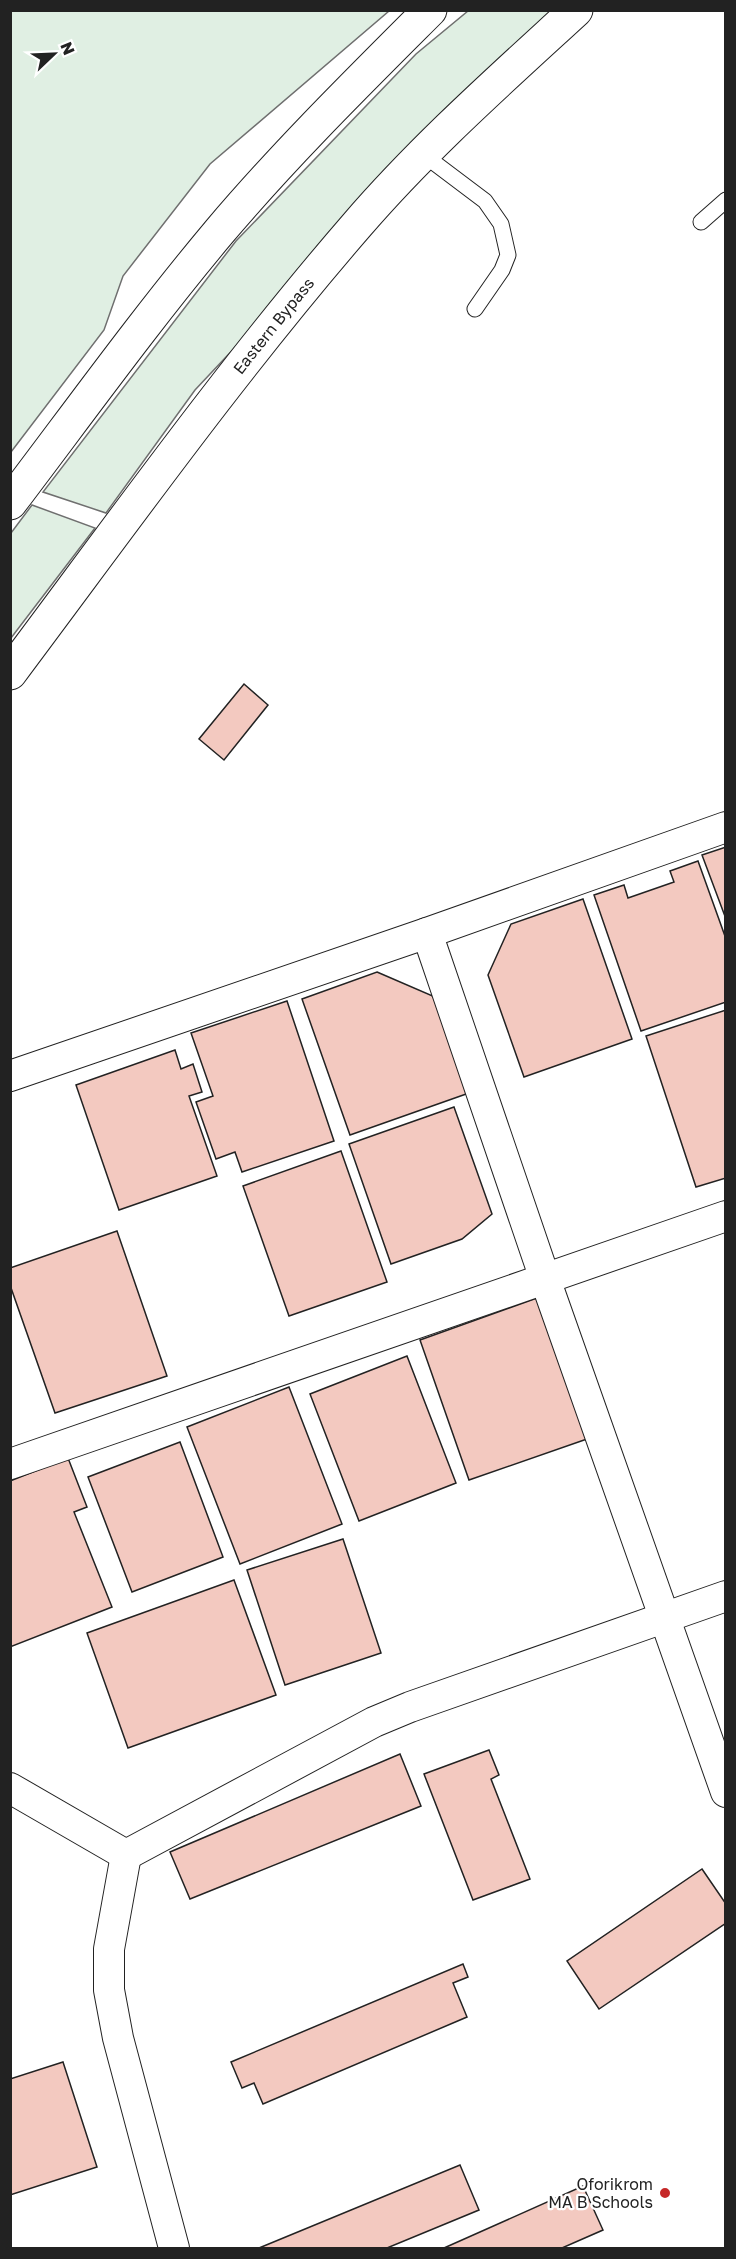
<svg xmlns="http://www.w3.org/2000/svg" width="736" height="2259" viewBox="0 0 736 2259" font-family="'Golos Text',sans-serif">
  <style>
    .green { fill: #e0efe3; stroke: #6f6f6f; stroke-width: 1.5 }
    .building { fill: #f3c9c0; stroke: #222; stroke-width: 1.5 }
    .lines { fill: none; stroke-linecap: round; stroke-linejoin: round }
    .lane-casing { stroke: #222; stroke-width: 17 }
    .street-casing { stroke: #222; stroke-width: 32 }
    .highway-casing { stroke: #222; stroke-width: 35 }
    .lane { stroke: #fff; stroke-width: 15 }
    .street { stroke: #fff; stroke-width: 30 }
    .highway { stroke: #fff; stroke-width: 33 }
    .poi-dot { fill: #c62828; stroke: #fff; stroke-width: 2 }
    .labels { text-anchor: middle; stroke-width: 4.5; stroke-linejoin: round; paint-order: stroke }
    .street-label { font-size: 16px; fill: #222; stroke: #fff }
    .poi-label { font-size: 16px; fill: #222; stroke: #fff; text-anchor: end }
  </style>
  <rect width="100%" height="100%" fill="#fff"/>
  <!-- green -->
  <g class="green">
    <polygon points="11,10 389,11 210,164 123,276 104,330 11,452"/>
    <polygon points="468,11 551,11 195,390 106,513 43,492 236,241 416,54"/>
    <polygon points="32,505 95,528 11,638 11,533"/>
  </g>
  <!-- building -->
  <g class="building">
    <polygon points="244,684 268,705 224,760 199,739"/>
    <polygon points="726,847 726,919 702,855"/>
    <polygon points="698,861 726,939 726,1002 641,1031 594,895 624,885 628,898 674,882 670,871"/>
    <polygon points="583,899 632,1039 524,1077 488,975 511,924"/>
    <polygon points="377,972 435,997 469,1093 350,1135 302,999"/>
    <polygon points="287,1001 334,1141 242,1172 235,1152 216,1159 196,1102 213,1096 191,1033"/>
    <polygon points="726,1010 726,1178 696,1187 646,1036"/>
    <polygon points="175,1050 181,1069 193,1064 202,1092 189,1096 217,1176 119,1210 76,1085"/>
    <polygon points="454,1107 492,1214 462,1239 391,1264 349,1144"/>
    <polygon points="341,1151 387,1282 289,1316 243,1186"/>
    <polygon points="117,1231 167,1376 55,1413 10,1285 10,1268"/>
    <polygon points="537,1298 587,1439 469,1480 420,1340"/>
    <polygon points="407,1356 456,1483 359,1521 310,1394"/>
    <polygon points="289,1387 342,1524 240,1564 187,1427"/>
    <polygon points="180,1442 223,1557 132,1592 88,1477"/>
    <polygon points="68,1458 87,1507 74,1512 112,1607 10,1647 10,1481"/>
    <polygon points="343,1539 381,1653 285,1685 247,1570"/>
    <polygon points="234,1580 276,1695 128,1748 87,1633"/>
    <polygon points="489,1750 499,1775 491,1779 530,1879 473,1900 424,1774"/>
    <polygon points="400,1754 421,1806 190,1899 170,1852"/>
    <polygon points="702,1869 726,1904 726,1923 599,2009 567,1961"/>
    <polygon points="463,1964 468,1977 453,1983 467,2017 263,2104 254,2083 242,2088 231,2062"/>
    <polygon points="63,2062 97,2167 10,2195 10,2079"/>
    <polygon points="460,2165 479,2210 387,2248 259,2248"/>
    <polygon points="583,2186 603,2230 562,2248 444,2248"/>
  </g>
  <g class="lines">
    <defs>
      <g id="lane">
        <polyline points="424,155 485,201 501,224 508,255 502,270 475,309"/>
        <polyline points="701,222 726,200"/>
      </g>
      <g id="street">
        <polyline points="427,933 545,1279 726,1792"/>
        <polyline points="10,1076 427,933 726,827"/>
        <polyline points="10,1464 726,1216"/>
        <polyline points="10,1788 126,1855"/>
        <polyline points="126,1855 374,1722 410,1707 726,1596"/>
        <polyline points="126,1855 109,1949 109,1990 118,2038 174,2248"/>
      </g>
      <g id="highway">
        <path d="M10 503C79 412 146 319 219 232 285 154 358 82 430 10"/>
        <path id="s1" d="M10 673C123 522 233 368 356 226 423 148 501 79 576 10"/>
      </g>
    </defs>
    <!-- lane casing -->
    <use href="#lane" class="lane-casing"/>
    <!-- street casing -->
    <use href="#street" class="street-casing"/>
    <!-- highway casing -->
    <use href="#highway" class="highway-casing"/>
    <!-- lane -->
    <use href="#lane" class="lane"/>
    <!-- street -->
    <use href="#street" class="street"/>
    <!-- highway -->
    <use href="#highway" class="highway"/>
  </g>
  <!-- markers -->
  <circle class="poi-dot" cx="665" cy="2193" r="6"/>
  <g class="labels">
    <!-- street labels -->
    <g class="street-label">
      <text dy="6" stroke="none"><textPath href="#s1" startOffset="436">Eastern Bypass</textPath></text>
    </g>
    <!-- poi labels -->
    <g class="poi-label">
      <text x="653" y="2190">Oforikrom<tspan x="653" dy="18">MA B Schools</tspan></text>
    </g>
  </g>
  <!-- border -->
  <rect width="736" height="2259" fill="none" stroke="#222222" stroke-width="24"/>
  <!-- north arrow -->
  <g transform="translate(54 54) rotate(67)" stroke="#ffffff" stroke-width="4.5" paint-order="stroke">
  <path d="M0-4.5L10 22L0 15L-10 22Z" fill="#222222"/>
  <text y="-9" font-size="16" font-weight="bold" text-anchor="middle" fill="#222222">N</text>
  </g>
</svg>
